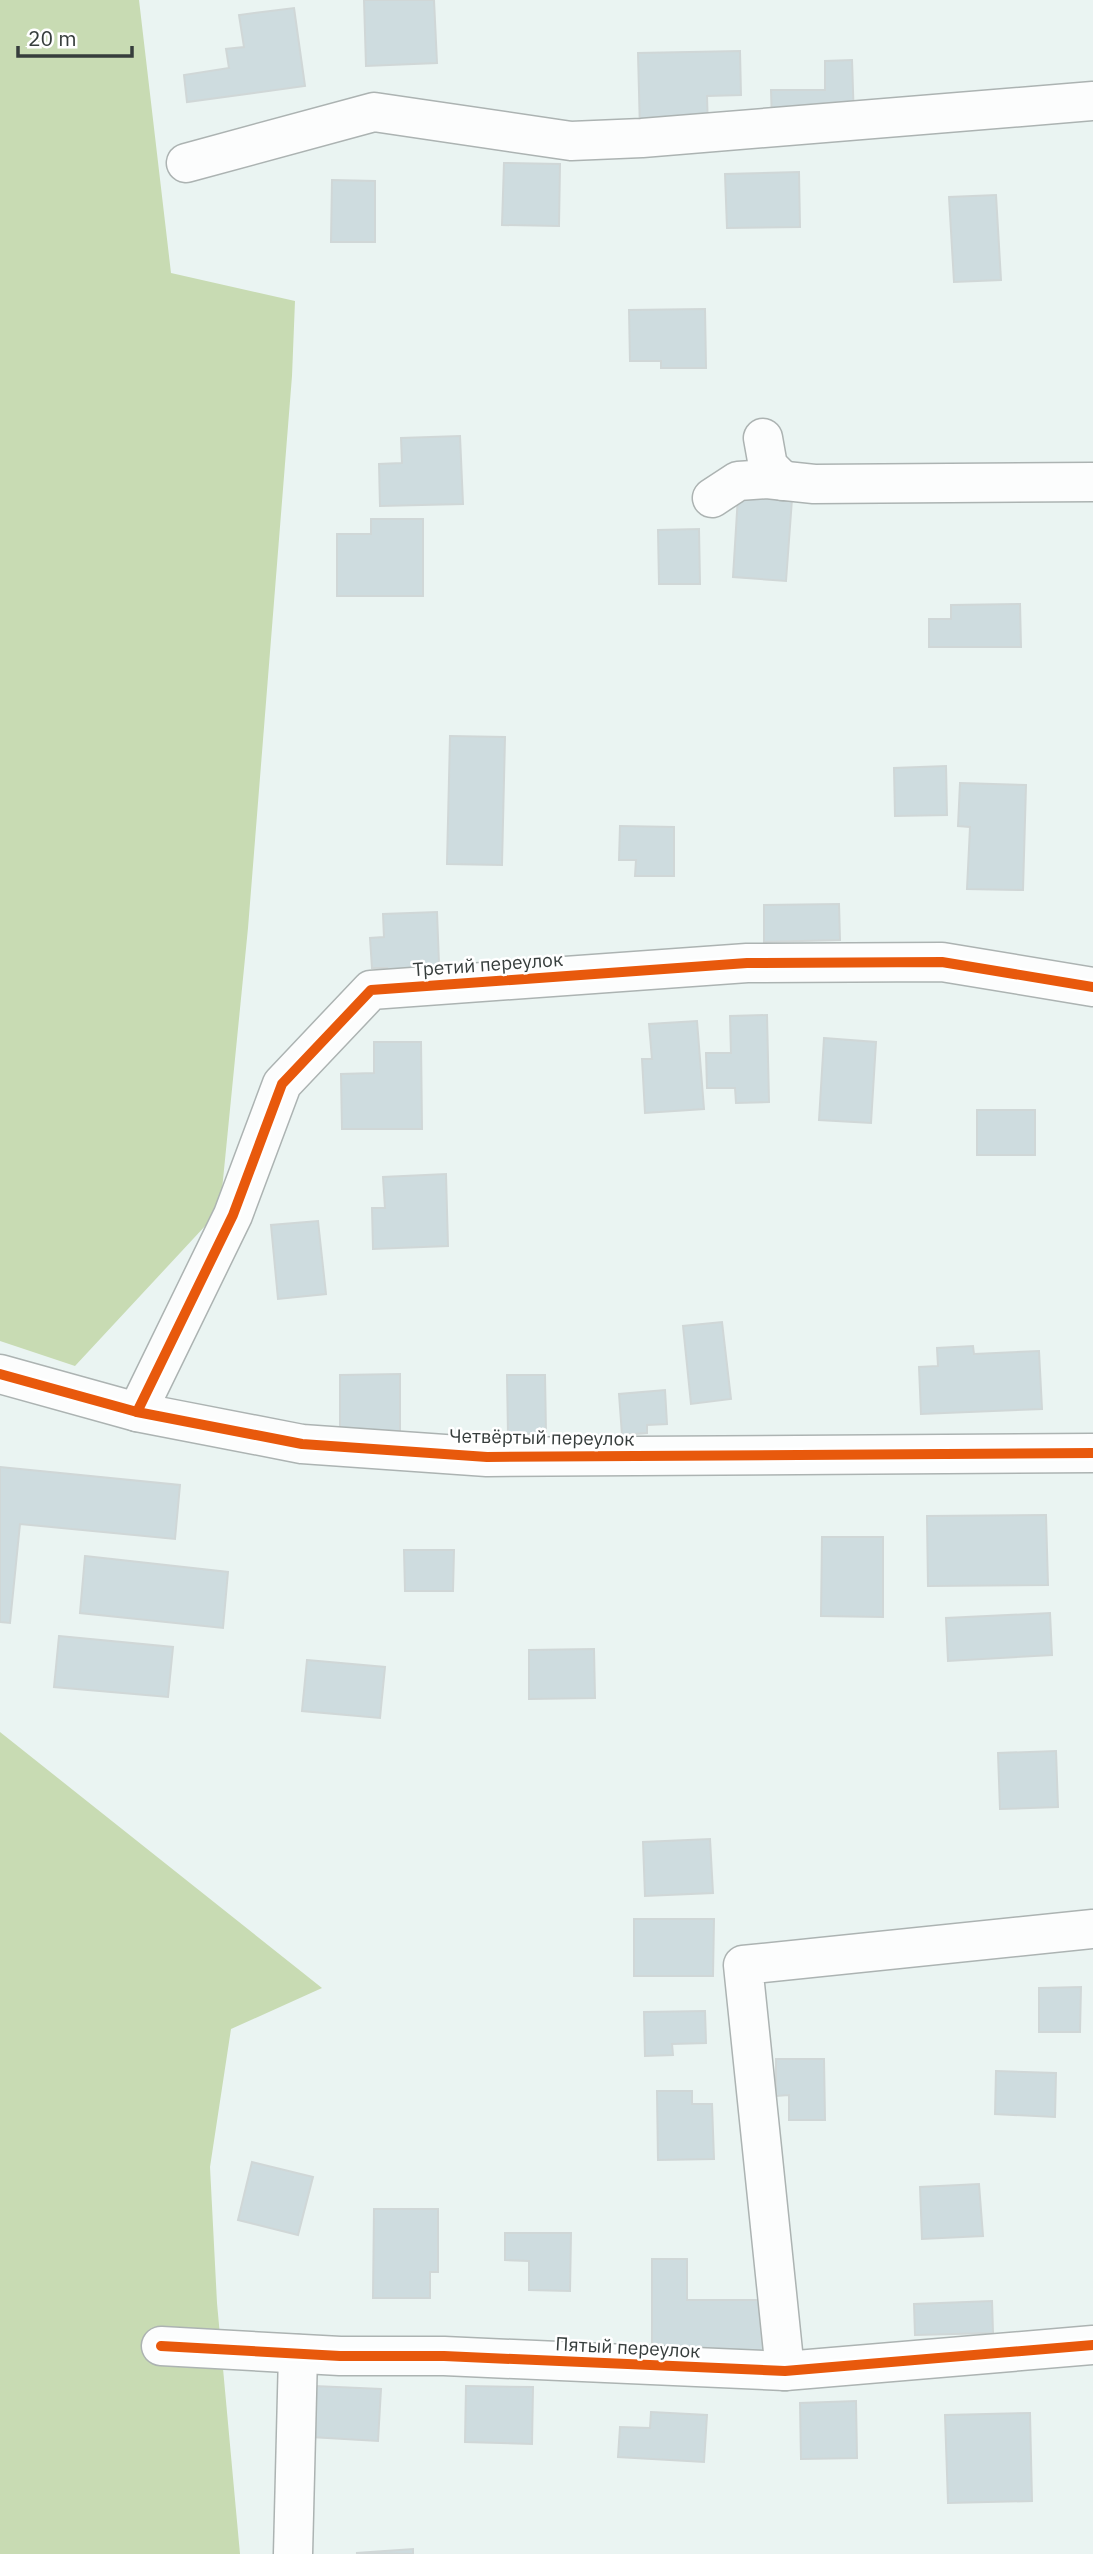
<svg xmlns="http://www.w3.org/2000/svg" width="1093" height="2554" viewBox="0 0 1093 2554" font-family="'IBM Plex Sans',sans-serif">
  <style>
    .forest { fill: #c8dbb3 }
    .building { fill: #cedcdf; stroke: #d0d7d7; stroke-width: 2 }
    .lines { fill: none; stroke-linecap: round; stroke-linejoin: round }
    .minor-casing { stroke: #acb3b2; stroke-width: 41 }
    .minor { stroke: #fcfdfd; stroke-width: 38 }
    .cycleway-casing { stroke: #fff; stroke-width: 15 }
    .cycleway { stroke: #e8590c; stroke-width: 10 }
    .labels { text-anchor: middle; stroke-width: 5; stroke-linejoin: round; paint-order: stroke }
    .street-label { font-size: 19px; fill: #363d3c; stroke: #fff }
  </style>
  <rect width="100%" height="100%" fill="#eaf4f2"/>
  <!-- forest -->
  <g class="forest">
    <polygon points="0,0 139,0 171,273 295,301 292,376 248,928 220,1210 75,1366 0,1341"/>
    <polygon points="0,1732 322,1988 231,2029 210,2167 217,2303 240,2554 0,2554"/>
  </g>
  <!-- building -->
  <g class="building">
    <polygon points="364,0 434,0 437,63 366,66"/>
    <polygon points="294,8 305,86 187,102 184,75 229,68 226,49 244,47 239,15"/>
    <polygon points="740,51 741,95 707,96 708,129 640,131 638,53"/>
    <polygon points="852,60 854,121 772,122 771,90 825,90 825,61"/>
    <polygon points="504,163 560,164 559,226 502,225"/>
    <polygon points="799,172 800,227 727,228 725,174"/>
    <polygon points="332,180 375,181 375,242 331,242"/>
    <polygon points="996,195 1001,280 954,282 949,197"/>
    <polygon points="705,309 706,368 661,368 661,361 630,361 629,310"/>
    <polygon points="460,436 463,504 380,506 379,464 402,463 401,438"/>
    <polygon points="738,496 792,499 786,581 733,577"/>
    <polygon points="371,519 423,519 423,596 337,596 337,534 371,534"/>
    <polygon points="699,529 700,584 659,584 658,530"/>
    <polygon points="1020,604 1021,647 929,647 929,619 951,619 951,605"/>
    <polygon points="450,736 505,737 502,865 447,864"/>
    <polygon points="946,766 947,815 895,816 894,768"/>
    <polygon points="960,783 1026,785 1023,890 967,889 970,827 958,826"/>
    <polygon points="620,826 674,827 674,876 635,876 636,860 619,860"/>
    <polygon points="839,904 840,940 764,942 764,905"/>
    <polygon points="437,912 440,990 388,992 387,968 372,968 370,938 384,937 383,914"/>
    <polygon points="767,1015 769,1102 736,1103 735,1088 707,1088 706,1053 731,1053 730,1016"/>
    <polygon points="697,1021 704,1109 645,1113 642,1059 652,1059 649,1024"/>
    <polygon points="824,1038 876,1042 871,1123 819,1120"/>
    <polygon points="374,1042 421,1042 422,1129 342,1129 341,1074 374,1073"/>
    <rect x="977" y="1110" width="58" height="45"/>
    <polygon points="446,1174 448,1246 373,1249 372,1208 385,1208 383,1177"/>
    <polygon points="318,1221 326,1294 278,1299 271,1225"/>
    <polygon points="722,1322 731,1399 691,1404 683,1326"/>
    <polygon points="973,1346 974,1354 1039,1351 1042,1409 921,1414 919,1367 938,1366 937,1348"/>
    <polygon points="400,1374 400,1431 340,1431 340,1375"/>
    <polygon points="507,1375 545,1375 546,1434 508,1434"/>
    <polygon points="665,1390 667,1424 647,1425 647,1433 622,1435 619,1394"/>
    <polygon points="0,1467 180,1485 175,1539 20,1524 10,1623 0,1622"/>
    <polygon points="1046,1515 1048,1585 928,1586 927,1516"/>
    <polygon points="822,1537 883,1537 883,1617 821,1616"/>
    <polygon points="404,1550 454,1550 453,1591 405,1591"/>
    <polygon points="85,1556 228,1572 223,1628 80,1613"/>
    <polygon points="1050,1613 1052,1655 948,1661 946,1618"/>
    <polygon points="59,1636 173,1647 168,1697 54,1687"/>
    <polygon points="594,1649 595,1698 529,1699 529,1650"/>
    <polygon points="307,1660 385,1667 380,1718 302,1711"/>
    <polygon points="1056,1751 1058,1807 1000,1809 998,1753"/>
    <polygon points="710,1839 713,1893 645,1896 643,1842"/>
    <polygon points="634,1919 714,1919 713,1976 634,1976"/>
    <polygon points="1081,1987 1080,2032 1039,2032 1039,1988"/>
    <polygon points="705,2011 706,2043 672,2044 673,2055 645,2056 644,2012"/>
    <polygon points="776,2059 824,2059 825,2120 789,2120 789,2095 776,2096"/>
    <polygon points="996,2071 1056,2073 1055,2117 995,2114"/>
    <polygon points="657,2091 692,2091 692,2104 712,2104 714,2159 658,2160"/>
    <polygon points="252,2162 313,2177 298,2235 238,2220"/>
    <polygon points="979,2184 983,2236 922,2239 920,2187"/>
    <polygon points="374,2209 438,2209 438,2272 430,2272 430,2298 373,2298"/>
    <polygon points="505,2233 571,2233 570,2291 529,2290 529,2261 505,2260"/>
    <polygon points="652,2259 687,2259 687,2300 768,2300 768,2351 652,2351"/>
    <polygon points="992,2301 993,2333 915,2335 914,2304"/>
    <polygon points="314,2386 381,2389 378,2441 311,2437"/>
    <polygon points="466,2386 533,2387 532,2444 465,2442"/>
    <polygon points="856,2401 857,2458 801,2459 800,2403"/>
    <polygon points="651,2412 707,2415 704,2462 618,2457 620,2427 650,2428"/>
    <polygon points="1030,2413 1032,2501 948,2503 945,2415"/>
    <polygon points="413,2549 413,2554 356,2553"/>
  </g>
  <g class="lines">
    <defs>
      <g id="minor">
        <polyline points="186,163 374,112 571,141 642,138 1093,101"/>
        <polyline points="763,438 768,466 783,481"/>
        <polyline points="712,498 738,481 767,479 814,484 1093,482"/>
        <polyline points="0,1374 137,1412 302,1444 487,1457 1093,1453"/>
        <polyline points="137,1412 233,1215 282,1084 371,990 747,963 942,962 1093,987"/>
        <polyline points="161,2346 340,2356 444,2356 785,2371 1093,2345"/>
        <polyline points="785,2371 743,1965 1093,1929"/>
        <polyline points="293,2554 298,2354"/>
      </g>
    </defs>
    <!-- minor casing -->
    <use href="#minor" class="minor-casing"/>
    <!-- minor -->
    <use href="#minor" class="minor"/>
    <defs>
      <g id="cycleway">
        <polyline points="0,1374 137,1412 302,1444 487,1457 1093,1453"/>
        <polyline points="137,1412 233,1215 282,1084 371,990 747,963 942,962 1093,987"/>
        <polyline points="161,2346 340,2356 444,2356 785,2371 1093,2345"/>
      </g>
    </defs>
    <!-- cycleway casing -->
    <use href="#cycleway" class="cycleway-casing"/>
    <!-- cycleway -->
    <use href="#cycleway" class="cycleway"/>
  </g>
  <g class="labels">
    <!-- street labels -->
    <g class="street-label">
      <text transform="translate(488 964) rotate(-4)" y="7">Третий переулок</text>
      <text transform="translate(542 1437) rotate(1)" y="7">Четвёртый переулок</text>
      <text transform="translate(628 2347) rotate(3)" y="7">Пятый переулок</text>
    </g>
  </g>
  <!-- scale -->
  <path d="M18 46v10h114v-10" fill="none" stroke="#363d3c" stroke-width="3.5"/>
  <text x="28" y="46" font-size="21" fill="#363d3c" stroke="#ffffff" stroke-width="5" paint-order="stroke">20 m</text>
</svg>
